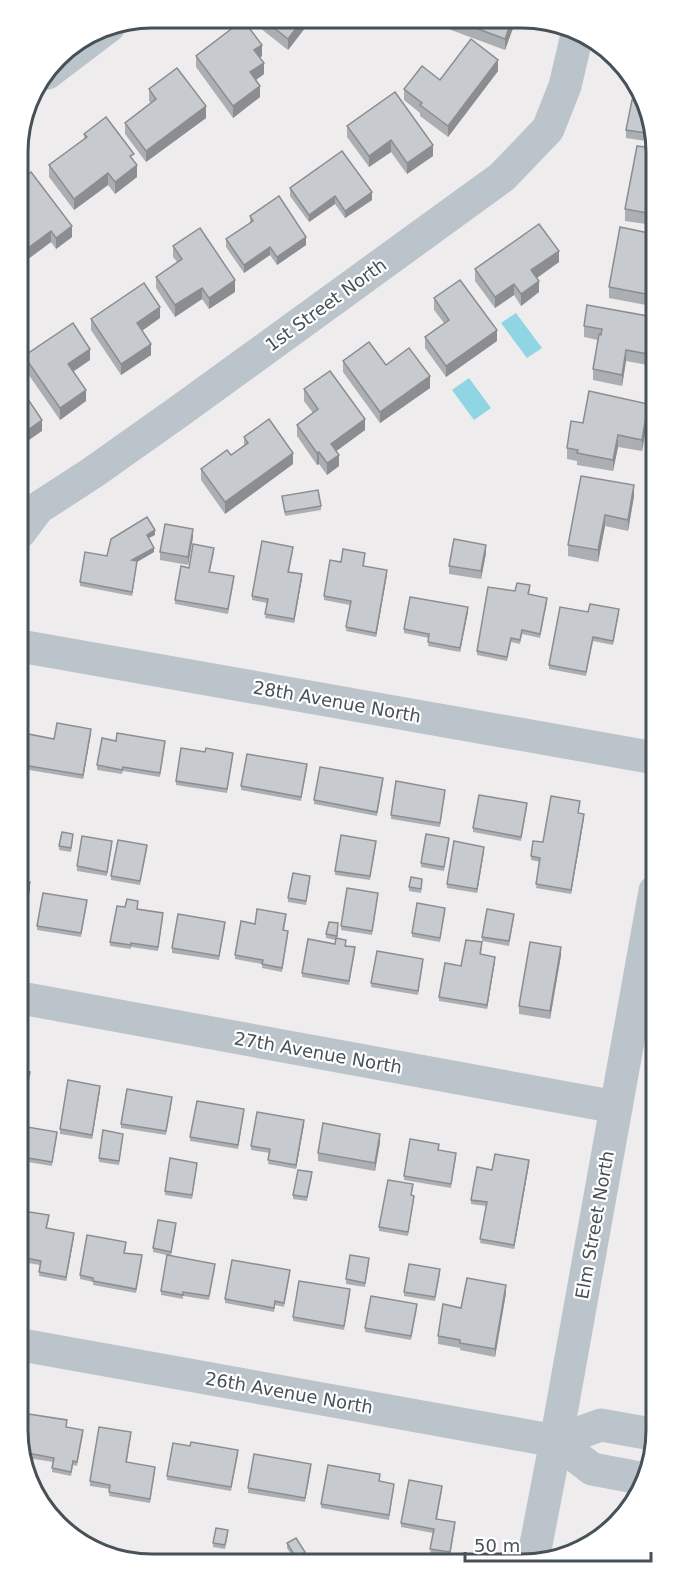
<svg xmlns="http://www.w3.org/2000/svg" width="675" height="1582" viewBox="0 0 675 1582" font-family="'DejaVu Sans',sans-serif">
  <style>
    .water { fill: #8fd5e3 }
    .lines { fill: none; stroke-linecap: round; stroke-linejoin: round }
    .minor { stroke: #bcc4cb; stroke-width: 33 }
    .wall { fill: #abaeb2 }
    .shaded-wall { fill: #8b8d91 }
    .building { fill: #c7cacf; stroke: #8b8d91; stroke-width: 1.5 }
    .labels { text-anchor: middle; stroke-width: 4.5; stroke-linejoin: round; paint-order: stroke }
    .street-label { font-size: 18px; fill: #475158; stroke: #fff }
    .rim { fill: none; stroke: #475158; stroke-width: 3 }
  </style>
  <rect width="100%" height="100%" fill="#efeced"/>
  <!-- water -->
  <g class="water">
    <polygon points="516,313 542,348 527,358 501,323"/>
    <polygon points="469,378 491,408 474,420 452,390"/>
  </g>
  <g class="lines">
    <!-- minor -->
    <g class="minor">
      <polyline points="47,73 109,26"/>
      <polyline points="20,532 38,508 92,473 181,410 502,177 548,129 565,86 577,35"/>
      <polyline points="20,646 655,758"/>
      <polyline points="21,998 616,1107"/>
      <polyline points="22,1345 556,1441 592,1469 640,1478"/>
      <polyline points="556,1441 601,1425 657,1435"/>
      <polyline points="533,1560 556,1441 655,891"/>
    </g>
  </g>
  <!-- wall -->
  <g class="wall">
    <polygon points="251,19 312,19 288,50 251,21"/>
    <polygon points="443,20 516,20 505,50 443,27"/>
    <polygon points="196,56 262,56 260,57 264,74 256,80 260,97 233,118 196,67"/>
    <polygon points="498,71 448,137 420,116 420,113 404,100 404,89 440,80"/>
    <polygon points="149,89 206,118 146,162 125,134 125,123 151,103 149,101"/>
    <polygon points="395,92 433,156 407,174 391,152 369,167 347,137 347,126"/>
    <polygon points="653,118 653,142 626,138 626,130"/>
    <polygon points="84,134 134,161 137,177 115,194 108,185 74,210 49,177 49,165 84,139"/>
    <polygon points="653,148 653,225 625,221 625,209"/>
    <polygon points="18,182 72,237 56,249 51,242 20,265 19,263"/>
    <polygon points="290,188 372,200 345,218 335,204 309,222 290,196"/>
    <polygon points="250,216 306,245 277,265 270,255 244,273 226,247 226,239 250,223"/>
    <polygon points="653,230 653,283 650,283 646,305 609,298 609,287 649,233"/>
    <polygon points="173,246 235,292 209,309 202,299 175,317 156,288 156,277 177,262 173,257"/>
    <polygon points="559,262 537,278 539,292 521,306 514,295 495,308 475,281 475,269"/>
    <polygon points="434,298 497,341 446,377 425,348 425,337 444,323 434,310"/>
    <polygon points="653,317 653,366 626,361 622,386 593,380 593,369 598,340 584,337 584,326"/>
    <polygon points="160,318 142,331 151,355 121,375 91,330 91,319"/>
    <polygon points="24,356 90,360 74,371 86,401 60,420 24,368"/>
    <polygon points="343,361 386,365 430,388 380,423 343,372"/>
    <polygon points="304,389 365,430 336,451 339,466 327,475 319,464 317,465 297,436 297,425 313,413 304,401"/>
    <polygon points="648,415 642,451 618,447 613,471 577,465 577,461 567,459 567,448 583,423"/>
    <polygon points="244,437 293,464 225,514 201,480 201,469 231,455 244,445"/>
    <polygon points="581,476 634,496 628,531 605,526 598,562 568,556 568,545"/>
    <polygon points="282,496 321,506 321,510 285,516"/>
    <polygon points="155,535 149,538 154,552 137,562 132,596 80,586 80,582 107,556"/>
    <polygon points="193,537 188,565 160,560 160,552"/>
    <polygon points="293,551 289,572 302,578 294,623 265,618 267,603 252,600 252,596"/>
    <polygon points="214,552 210,572 234,580 228,614 175,604 175,600 189,568"/>
    <polygon points="486,553 481,579 449,574 449,566"/>
    <polygon points="365,557 364,566 387,574 376,637 346,631 350,605 324,600 324,596 341,562"/>
    <polygon points="530,589 529,594 547,602 540,638 522,634 520,644 511,642 507,661 477,655 477,651 515,591"/>
    <polygon points="468,611 460,652 428,646 429,638 404,633 404,629"/>
    <polygon points="588,612 619,613 613,645 593,641 586,676 549,669 549,665"/>
    <polygon points="91,733 83,779 23,769 23,765 54,739"/>
    <polygon points="116,741 165,745 160,777 123,771 122,774 97,770 97,765"/>
    <polygon points="233,757 227,793 176,785 176,781"/>
    <polygon points="307,768 301,801 241,790 241,786"/>
    <polygon points="383,782 377,816 314,804 314,800"/>
    <polygon points="445,794 440,827 391,819 391,815"/>
    <polygon points="580,805 578,813 584,818 571,894 536,888 540,862 531,860 531,856"/>
    <polygon points="527,807 521,841 473,832 473,828"/>
    <polygon points="73,839 71,852 59,850 59,846"/>
    <polygon points="449,842 444,871 421,867 421,863"/>
    <polygon points="112,845 107,876 77,871 77,866"/>
    <polygon points="376,845 370,880 335,875 335,871"/>
    <polygon points="147,849 140,885 111,880 111,876"/>
    <polygon points="484,851 477,893 447,888 447,884"/>
    <polygon points="21,880 30,890 24,920 21,919"/>
    <polygon points="310,880 306,905 288,902 288,898"/>
    <polygon points="422,883 421,893 409,891 409,887"/>
    <polygon points="378,897 372,935 341,930 341,926"/>
    <polygon points="87,904 81,937 37,930 37,926"/>
    <polygon points="138,905 137,909 163,918 158,951 131,947 131,949 110,946 110,942 125,907"/>
    <polygon points="445,912 440,942 412,937 412,933"/>
    <polygon points="286,918 284,930 288,935 282,972 262,968 262,964 235,959 235,955 255,924"/>
    <polygon points="514,918 509,946 482,941 482,937"/>
    <polygon points="225,926 219,960 172,953 172,948"/>
    <polygon points="338,928 337,939 355,951 349,985 302,977 302,973 335,944 335,940 326,938 326,934"/>
    <polygon points="482,947 481,954 495,961 487,1009 439,1001 439,997 461,966"/>
    <polygon points="561,955 550,1019 519,1014 519,1006"/>
    <polygon points="423,963 418,995 371,987 371,983"/>
    <polygon points="100,1090 92,1139 60,1134 60,1129"/>
    <polygon points="172,1101 166,1135 121,1128 121,1124"/>
    <polygon points="244,1113 238,1149 190,1141 190,1137"/>
    <polygon points="304,1124 296,1169 268,1164 270,1153 251,1150 251,1146"/>
    <polygon points="57,1136 52,1166 22,1161 22,1157"/>
    <polygon points="123,1138 119,1165 99,1162 99,1158"/>
    <polygon points="380,1142 375,1171 318,1161 318,1153"/>
    <polygon points="439,1150 456,1157 451,1188 404,1180 404,1176"/>
    <polygon points="529,1164 514,1249 480,1243 486,1206 471,1204 471,1200 492,1170"/>
    <polygon points="197,1167 192,1199 165,1195 165,1191"/>
    <polygon points="312,1176 307,1201 293,1199 293,1195"/>
    <polygon points="413,1188 411,1195 414,1200 408,1236 379,1231 379,1227"/>
    <polygon points="22,1216 49,1219 47,1228 74,1237 66,1281 39,1276 40,1265 22,1262"/>
    <polygon points="176,1227 171,1256 153,1252 153,1248"/>
    <polygon points="126,1246 125,1253 142,1259 136,1293 93,1285 93,1282 80,1279 80,1275"/>
    <polygon points="369,1263 365,1287 346,1284 346,1279"/>
    <polygon points="215,1268 209,1300 183,1296 183,1299 161,1295 161,1291"/>
    <polygon points="440,1273 435,1301 404,1296 404,1292"/>
    <polygon points="290,1274 284,1307 275,1305 274,1312 225,1303 225,1299"/>
    <polygon points="506,1293 495,1357 460,1350 460,1348 438,1344 438,1336 461,1308"/>
    <polygon points="350,1294 344,1330 293,1321 293,1317"/>
    <polygon points="417,1308 411,1340 365,1332 365,1328"/>
    <polygon points="656,1345 656,1379 652,1378 652,1370"/>
    <polygon points="22,1413 83,1434 77,1466 73,1465 71,1476 52,1472 53,1462 22,1457"/>
    <polygon points="131,1436 127,1462 155,1471 150,1503 109,1496 110,1489 90,1486 90,1481"/>
    <polygon points="238,1454 231,1491 167,1480 167,1476"/>
    <polygon points="311,1469 305,1502 248,1493 248,1488"/>
    <polygon points="380,1478 379,1481 394,1488 389,1520 321,1508 321,1504"/>
    <polygon points="442,1490 437,1519 455,1527 450,1557 430,1554 433,1533 401,1527 401,1523"/>
    <polygon points="228,1535 225,1549 213,1547 213,1543"/>
    <polygon points="287,1543 305,1556 298,1561 295,1561 287,1548"/>
  </g>
  <!-- shaded-wall -->
  <g class="shaded-wall">
    <polygon points="303,19 312,19 288,50 288,39"/>
    <polygon points="512,20 516,20 505,50 505,39"/>
    <polygon points="262,45 262,56 254,62 254,50"/>
    <polygon points="498,60 498,71 448,137 448,126"/>
    <polygon points="264,63 264,74 250,84 250,72"/>
    <polygon points="260,86 260,97 233,118 233,106"/>
    <polygon points="206,106 206,118 146,162 146,151"/>
    <polygon points="391,140 391,152 369,167 369,156"/>
    <polygon points="433,145 433,156 407,174 407,163"/>
    <polygon points="137,165 137,177 115,194 115,182"/>
    <polygon points="108,173 108,185 74,210 74,199"/>
    <polygon points="372,192 372,200 345,218 345,211"/>
    <polygon points="335,196 335,204 309,222 309,215"/>
    <polygon points="72,226 72,237 56,249 56,238"/>
    <polygon points="51,231 51,242 20,265 20,254"/>
    <polygon points="306,237 306,245 277,265 277,257"/>
    <polygon points="270,247 270,255 244,273 244,265"/>
    <polygon points="559,251 559,262 531,282 531,270"/>
    <polygon points="650,271 650,283 646,305 646,294"/>
    <polygon points="235,280 235,292 209,309 209,298"/>
    <polygon points="539,281 539,292 521,306 521,294"/>
    <polygon points="514,284 514,295 495,308 495,297"/>
    <polygon points="202,288 202,299 175,317 175,305"/>
    <polygon points="160,307 160,318 137,334 137,323"/>
    <polygon points="497,330 497,341 446,377 446,366"/>
    <polygon points="151,344 151,355 121,375 121,364"/>
    <polygon points="90,349 90,360 68,375 68,364"/>
    <polygon points="626,350 626,361 622,386 622,375"/>
    <polygon points="430,376 430,388 380,423 380,412"/>
    <polygon points="86,390 86,401 60,420 60,408"/>
    <polygon points="648,404 648,415 642,451 642,440"/>
    <polygon points="365,419 365,430 331,455 331,444"/>
    <polygon points="42,420 42,431 19,447 19,436"/>
    <polygon points="618,435 618,447 613,471 613,460"/>
    <polygon points="319,452 319,464 317,465 317,453"/>
    <polygon points="293,453 293,464 225,514 225,502"/>
    <polygon points="339,455 339,466 327,475 327,463"/>
    <polygon points="634,485 634,496 628,531 628,520"/>
    <polygon points="605,515 605,526 598,562 598,550"/>
    <polygon points="193,529 193,537 188,565 188,557"/>
    <polygon points="155,530 155,535 147,539 147,535"/>
    <polygon points="486,545 486,553 481,579 481,571"/>
    <polygon points="154,548 154,552 137,562 132,596 132,560"/>
    <polygon points="387,570 387,574 376,637 376,633"/>
    <polygon points="302,574 302,578 294,623 294,619"/>
    <polygon points="468,607 468,611 460,652 460,648"/>
    <polygon points="91,729 91,733 83,779 83,775"/>
    <polygon points="584,814 584,818 571,894 571,890"/>
    <polygon points="484,847 484,851 477,893 477,889"/>
    <polygon points="30,882 30,890 24,920 24,912"/>
    <polygon points="561,947 561,955 550,1019 550,1011"/>
    <polygon points="495,957 495,961 487,1009 487,1005"/>
    <polygon points="100,1086 100,1090 92,1139 92,1135"/>
    <polygon points="304,1120 304,1124 296,1169 296,1165"/>
    <polygon points="380,1134 380,1142 375,1171 375,1163"/>
    <polygon points="529,1160 529,1164 514,1249 514,1245"/>
    <polygon points="74,1233 74,1237 66,1281 66,1277"/>
    <polygon points="506,1285 506,1293 495,1357 495,1349"/>
    <polygon points="305,1552 305,1556 296,1561 296,1558"/>
  </g>
  <!-- building -->
  <g class="building">
    <polygon points="263,19 303,19 288,39"/>
    <polygon points="243,20 262,45 254,50 264,63 250,72 260,86 233,106 196,56"/>
    <polygon points="454,20 512,20 505,39"/>
    <polygon points="471,39 498,60 448,126 420,105 422,103 404,89 422,66 440,80"/>
    <polygon points="177,68 206,106 146,151 125,123 156,99 149,89"/>
    <polygon points="395,92 433,145 407,163 391,140 369,156 347,126"/>
    <polygon points="632,100 644,103 653,118 653,134 626,130"/>
    <polygon points="106,117 134,154 130,156 137,165 115,182 108,173 74,199 49,165 87,137 84,134"/>
    <polygon points="637,146 653,148 653,214 625,209"/>
    <polygon points="342,151 372,192 345,211 335,196 309,215 290,188"/>
    <polygon points="31,172 72,226 56,238 51,231 20,254 19,251 18,182"/>
    <polygon points="279,196 306,237 277,257 270,247 244,265 226,239 253,221 250,216"/>
    <polygon points="539,224 559,251 531,270 539,281 521,294 514,284 495,297 475,269"/>
    <polygon points="620,227 649,233 649,230 653,230 653,272 650,271 646,294 609,287"/>
    <polygon points="200,228 235,280 209,298 202,288 175,305 156,277 182,259 173,246"/>
    <polygon points="460,280 497,330 446,366 425,337 449,320 434,298"/>
    <polygon points="144,283 160,307 137,323 151,344 121,364 91,319"/>
    <polygon points="587,305 653,317 653,355 626,350 622,375 593,369 599,334 601,335 602,329 584,326"/>
    <polygon points="73,323 90,349 68,364 86,390 60,408 24,356"/>
    <polygon points="369,342 386,365 409,348 430,376 380,412 343,361"/>
    <polygon points="330,371 365,419 331,444 339,455 327,463 319,452 317,453 297,425 318,409 304,389"/>
    <polygon points="19,386 42,420 19,436"/>
    <polygon points="589,391 648,404 642,440 618,435 613,460 577,453 578,450 567,448 571,421 583,423"/>
    <polygon points="269,419 293,453 225,502 201,469 227,450 231,455 248,443 244,437"/>
    <polygon points="581,476 634,485 628,520 605,515 598,550 568,545"/>
    <polygon points="318,490 321,506 285,512 282,496"/>
    <polygon points="147,517 155,530 147,535 154,548 132,560 137,561 132,592 80,582 85,552 107,556 111,539"/>
    <polygon points="165,524 193,529 188,557 160,552"/>
    <polygon points="454,539 486,545 481,571 449,566"/>
    <polygon points="262,541 293,547 288,572 302,574 294,619 265,614 268,599 252,596"/>
    <polygon points="193,544 214,548 209,572 234,576 228,609 175,600 181,566 189,568"/>
    <polygon points="343,549 365,553 363,566 387,570 376,633 346,627 351,601 324,596 330,560 341,562"/>
    <polygon points="517,583 530,585 528,594 547,598 540,634 522,630 520,640 511,638 507,657 477,651 488,587 515,591"/>
    <polygon points="410,597 468,607 460,648 428,642 429,634 404,629"/>
    <polygon points="590,604 619,609 613,641 593,637 586,672 549,665 560,607 588,612"/>
    <polygon points="57,723 91,729 83,775 23,765 28,734 54,739"/>
    <polygon points="117,733 165,741 160,773 123,767 122,770 97,765 102,738 116,741"/>
    <polygon points="181,748 205,752 206,748 233,753 227,789 176,781"/>
    <polygon points="247,754 307,764 301,797 241,786"/>
    <polygon points="320,767 383,778 377,812 314,800"/>
    <polygon points="396,781 445,790 440,823 391,815"/>
    <polygon points="479,795 527,803 521,837 473,828"/>
    <polygon points="551,796 580,801 578,813 584,814 571,890 536,884 540,858 531,856 533,841 543,842"/>
    <polygon points="62,832 73,834 71,848 59,846"/>
    <polygon points="426,834 449,838 444,867 421,863"/>
    <polygon points="341,835 376,841 370,876 335,871"/>
    <polygon points="82,836 112,841 107,872 77,866"/>
    <polygon points="118,840 147,845 140,881 111,876"/>
    <polygon points="454,841 484,847 477,889 447,884"/>
    <polygon points="293,873 310,876 306,901 288,898"/>
    <polygon points="411,877 422,879 421,889 409,887"/>
    <polygon points="21,880 30,882 24,912 21,911"/>
    <polygon points="347,888 378,893 372,931 341,926"/>
    <polygon points="43,893 87,900 81,933 37,926"/>
    <polygon points="127,899 138,901 137,909 163,913 158,947 131,943 131,945 110,942 117,906 125,907"/>
    <polygon points="417,903 445,908 440,938 412,933"/>
    <polygon points="257,909 286,914 283,930 288,931 282,968 262,964 263,960 235,955 241,921 255,924"/>
    <polygon points="487,909 514,914 509,941 482,937"/>
    <polygon points="178,914 225,922 219,956 172,948"/>
    <polygon points="329,922 338,923 337,936 326,934"/>
    <polygon points="336,938 346,940 345,946 355,947 349,981 302,973 308,939 335,944"/>
    <polygon points="466,940 482,942 480,954 495,957 487,1005 439,997 445,963 461,966"/>
    <polygon points="530,942 561,947 550,1011 519,1006"/>
    <polygon points="377,951 423,959 418,991 371,983"/>
    <polygon points="21,1071 30,1072 23,1107 21,1106"/>
    <polygon points="68,1080 100,1086 92,1135 60,1129"/>
    <polygon points="127,1089 172,1097 166,1131 121,1124"/>
    <polygon points="197,1101 244,1109 238,1145 190,1137"/>
    <polygon points="257,1112 304,1120 296,1165 268,1160 270,1149 251,1146"/>
    <polygon points="323,1123 380,1134 375,1163 318,1153"/>
    <polygon points="27,1127 57,1132 52,1162 22,1157"/>
    <polygon points="103,1130 123,1134 119,1161 99,1158"/>
    <polygon points="410,1139 439,1144 438,1150 456,1153 451,1184 404,1176"/>
    <polygon points="495,1154 529,1160 514,1245 480,1239 487,1202 471,1200 477,1167 492,1170"/>
    <polygon points="170,1158 197,1163 192,1195 165,1191"/>
    <polygon points="298,1170 312,1172 307,1197 293,1195"/>
    <polygon points="388,1180 413,1184 411,1195 414,1196 408,1232 379,1227"/>
    <polygon points="23,1211 49,1215 46,1228 74,1233 66,1277 39,1272 41,1261 22,1257 22,1216"/>
    <polygon points="158,1220 176,1223 171,1252 153,1248"/>
    <polygon points="87,1235 126,1242 124,1253 142,1255 136,1289 93,1281 93,1278 80,1275"/>
    <polygon points="167,1255 215,1264 209,1296 183,1292 183,1295 161,1291"/>
    <polygon points="350,1255 369,1258 365,1283 346,1279"/>
    <polygon points="232,1260 290,1270 284,1303 275,1301 274,1308 225,1299"/>
    <polygon points="409,1264 440,1269 435,1297 404,1292"/>
    <polygon points="467,1278 506,1285 495,1349 460,1343 460,1340 438,1336 443,1304 461,1308"/>
    <polygon points="299,1281 350,1289 344,1326 293,1317"/>
    <polygon points="371,1296 417,1304 411,1336 365,1328"/>
    <polygon points="656,1345 656,1371 652,1370"/>
    <polygon points="22,1413 67,1420 66,1427 83,1430 77,1462 73,1461 71,1472 52,1468 54,1458 22,1452"/>
    <polygon points="99,1427 131,1432 126,1462 155,1467 150,1499 109,1492 110,1485 90,1481"/>
    <polygon points="191,1442 238,1450 231,1487 167,1476 173,1443 190,1446"/>
    <polygon points="254,1454 311,1464 305,1498 248,1488"/>
    <polygon points="328,1465 380,1474 379,1481 394,1484 389,1515 321,1504"/>
    <polygon points="409,1480 442,1486 436,1519 455,1522 450,1552 430,1549 434,1529 401,1523"/>
    <polygon points="216,1528 228,1530 225,1545 213,1543"/>
    <polygon points="296,1538 305,1552 296,1558 287,1543"/>
  </g>
  <g class="labels">
    <!-- street labels -->
    <g class="street-label">
      <text transform="translate(326 305) rotate(-36)" y="6">1st Street North</text>
      <text transform="translate(337 702) rotate(10)" y="6">28th Avenue North</text>
      <text transform="translate(318 1053) rotate(10)" y="6">27th Avenue North</text>
      <text transform="translate(595 1225) rotate(-80)" y="6">Elm Street North</text>
      <text transform="translate(289 1393) rotate(10)" y="6">26th Avenue North</text>
    </g>
  </g>
  <!-- crop -->
  <path d="M0 0H675V1582H0ZM152 28H522A124 124 0 0 1 646 152V1430A124 124 0 0 1 522 1554H152A124 124 0 0 1 28 1430V152A124 124 0 0 1 152 28Z" fill="#fff" fill-rule="evenodd"/>
  <path class="rim" d="M152 28H522A124 124 0 0 1 646 152V1430A124 124 0 0 1 522 1554H152A124 124 0 0 1 28 1430V152A124 124 0 0 1 152 28Z"/>
  <!-- scale -->
  <path d="M465 1552v9h186v-9" fill="none" stroke="#475158" stroke-width="3"/>
  <text x="474" y="1552" font-size="18" fill="#475158" stroke="#ffffff" stroke-width="4.5" paint-order="stroke">50 m</text>
</svg>
